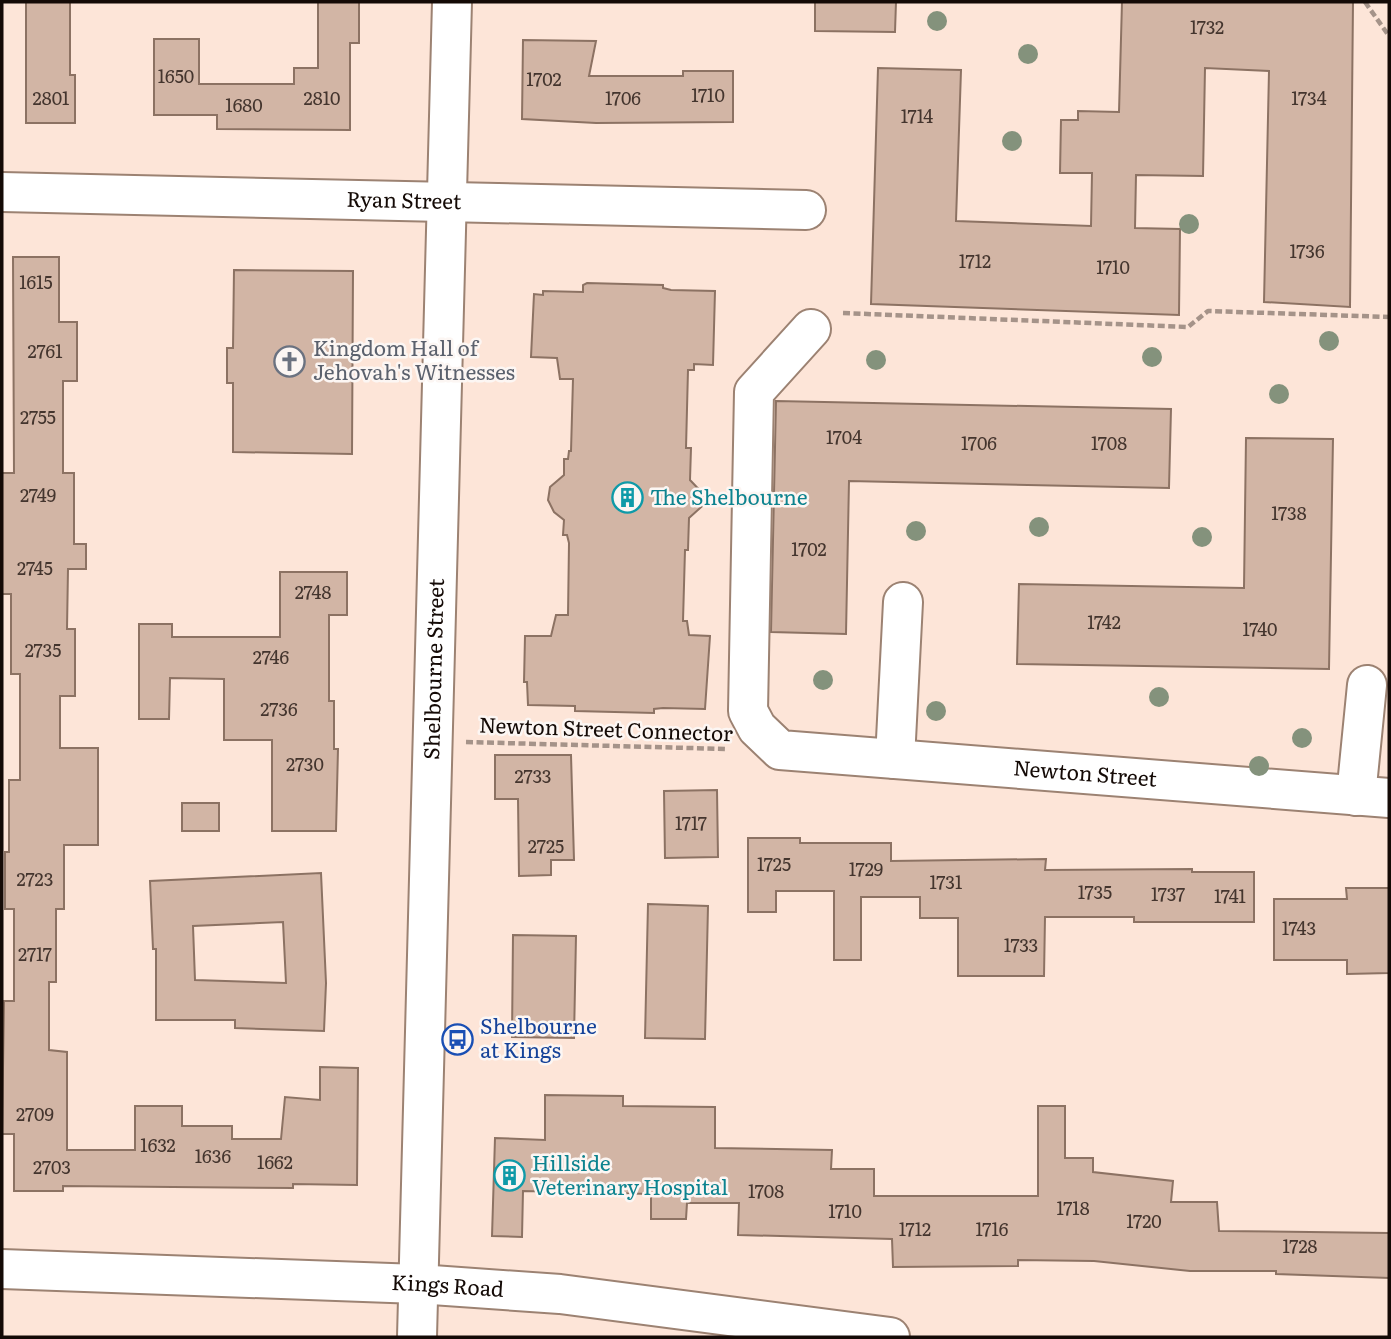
<svg xmlns="http://www.w3.org/2000/svg" width="1391" height="1339" viewBox="0 0 1391 1339" font-family="Literata,serif">
  <style>
    .building { fill: #d2b5a5; stroke: #8c7263; stroke-width: 2; fill-rule: evenodd }
    .lines { fill: none; stroke-linecap: round; stroke-linejoin: round }
    .minor-casing { stroke: #9c8272; stroke-width: 42 }
    .major-casing { stroke: #9c8272; stroke-width: 42 }
    .path { stroke: #a59389; stroke-width: 4.5; stroke-dasharray: 7 3.5; stroke-linecap: butt }
    .minor { stroke: #fff; stroke-width: 38 }
    .major { stroke: #fff; stroke-width: 38 }
    .tree { fill: #84927c }
    .labels { text-anchor: middle; stroke-width: 5; stroke-linejoin: round; paint-order: stroke }
    .number-label { font-size: 18px; fill: #44352e }
    .street-label { font-size: 21px; fill: #140a06; stroke: #fcf6f3 }
    .worship-label { font-size: 21px; fill: #5b616d; stroke: #fcf6f3; text-anchor: start }
    .culture-label { font-size: 21px; fill: #0d838f; stroke: #fcf6f3; text-anchor: start }
    .transit-label { font-size: 21px; fill: #164399; stroke: #fcf6f3; text-anchor: start }
  </style>
  <rect width="100%" height="100%" fill="#fde5d8"/>
  <!-- building -->
  <g class="building">
    <polygon points="26,2 70,2 70,75 75,75 75,123 26,123"/>
    <polygon points="318,2 359,2 359,43 350,43 350,130 217,129 217,115 154,115 154,39 199,39 199,84 294,84 294,68 318,68"/>
    <polygon points="815,2 896,2 895,32 815,31"/>
    <polygon points="1122,2 1353,2 1350,307 1264,302 1269,71 1205,68 1203,176 1136,175 1135,228 1180,229 1179,315 871,304 878,68 961,70 956,221 1091,226 1092,173 1060,173 1061,120 1078,120 1078,111 1119,112"/>
    <polygon points="523,40 596,41 589,76 683,76 683,71 733,71 733,122 596,123 522,119"/>
    <polygon points="13,257 59,257 59,322 77,322 77,381 63,381 63,473 74,473 74,544 86,544 86,569 68,569 67,629 75,629 75,696 60,696 60,748 98,748 98,845 64,845 64,909 56,909 56,982 49,982 49,1050 67,1052 67,1150 135,1150 135,1106 182,1106 182,1126 232,1126 232,1139 281,1139 285,1097 320,1100 320,1067 358,1068 357,1185 293,1184 293,1188 63,1186 63,1191 14,1191 14,1134 2,1134 4,1001 14,1001 14,909 5,909 5,852 9,852 9,780 20,780 20,674 11,674 11,594 2,594 2,473 14,473"/>
    <polygon points="234,270 353,271 352,454 233,452 233,383 227,383 227,348 233,348"/>
    <polygon points="587,283 663,285 663,288 671,290 715,291 713,365 694,364 694,370 688,370 686,448 691,448 690,480 709,500 689,518 688,550 685,550 683,621 687,621 689,635 710,636 705,709 663,708 654,709 654,713 575,711 575,706 528,705 527,682 524,682 525,636 551,636 556,615 568,615 569,543 567,535 563,535 564,520 554,512 548,500 550,487 564,475 564,459 568,459 569,451 571,451 573,379 560,379 557,358 531,357 534,294 543,295 543,291 583,292 583,285"/>
    <polygon points="776,401 1171,409 1169,488 849,481 846,634 771,632"/>
    <polygon points="1246,438 1333,439 1329,669 1017,664 1019,584 1244,588"/>
    <polygon points="280,572 347,572 347,615 329,615 329,701 334,701 334,749 338,749 336,831 272,831 272,740 224,740 224,679 170,678 169,719 139,719 139,624 172,624 172,637 280,637"/>
    <polygon points="495,755 571,755 574,860 551,860 551,875 519,876 518,799 495,799"/>
    <polygon points="717,790 718,857 665,858 664,791"/>
    <rect x="182" y="803" width="37" height="28"/>
    <polygon points="748,838 800,838 800,843 891,843 891,861 1046,859 1045,870 1192,869 1192,872 1254,872 1254,922 1134,922 1134,917 1045,917 1044,976 958,976 958,918 920,918 920,897 861,897 861,960 834,960 834,891 776,891 776,912 748,912"/>
    <path d="M321 873 326 983 324 1031 235 1028V1020H156V949H153L150 881ZM283 922 286 983 195 980 193 926Z"/>
    <polygon points="1346,888 1389,888 1389,973 1347,974 1347,960 1274,960 1274,899 1347,899"/>
    <polygon points="648,904 708,906 705,1039 645,1038"/>
    <polygon points="513,935 576,936 574,1038 512,1037"/>
    <polygon points="545,1095 623,1096 623,1106 715,1107 715,1148 832,1150 831,1169 874,1169 874,1196 1038,1196 1038,1106 1065,1106 1065,1158 1093,1158 1093,1172 1173,1181 1171,1202 1217,1202 1219,1231 1389,1233 1389,1278 1276,1274 1276,1271 1190,1271 1094,1261 1018,1260 1018,1266 893,1267 892,1239 738,1235 739,1203 687,1203 686,1219 651,1219 651,1194 523,1191 522,1237 492,1236 495,1138 545,1140"/>
  </g>
  <g class="lines">
    <defs>
      <g id="minor">
        <path id="s1" d="M2 192 806 210"/>
        <path id="s2" d="M811 329 754 392 748 711 757 728 780 750 1389 798"/>
        <polyline points="895,759 903,602"/>
        <polyline points="1356,796 1367,685"/>
        <path id="s3" d="M2 1269 418 1284 560 1294 890 1337"/>
      </g>
      <g id="major">
        <path id="s4" d="M417 1337 452 2"/>
      </g>
    </defs>
    <!-- minor casing -->
    <use href="#minor" class="minor-casing"/>
    <!-- major casing -->
    <use href="#major" class="major-casing"/>
    <!-- path -->
    <g class="path">
      <polyline points="1365,2 1389,36"/>
      <polyline points="843,313 1188,327 1208,311 1389,317"/>
      <polyline points="466,742 727,749"/>
    </g>
    <!-- minor -->
    <use href="#minor" class="minor"/>
    <!-- major -->
    <use href="#major" class="major"/>
  </g>
  <!-- trees -->
  <g class="tree">
    <circle cx="937" cy="21" r="10"/>
    <circle cx="1028" cy="54" r="10"/>
    <circle cx="1012" cy="141" r="10"/>
    <circle cx="1189" cy="224" r="10"/>
    <circle cx="1329" cy="341" r="10"/>
    <circle cx="1152" cy="357" r="10"/>
    <circle cx="876" cy="360" r="10"/>
    <circle cx="1279" cy="394" r="10"/>
    <circle cx="1039" cy="527" r="10"/>
    <circle cx="916" cy="531" r="10"/>
    <circle cx="1202" cy="537" r="10"/>
    <circle cx="823" cy="680" r="10"/>
    <circle cx="1159" cy="697" r="10"/>
    <circle cx="936" cy="711" r="10"/>
    <circle cx="1302" cy="738" r="10"/>
    <circle cx="1259" cy="766" r="10"/>
  </g>
  <!-- icons -->
  <defs>
    <symbol id="church-ring" viewBox="-11 -11 22 22"><circle r="9.5" fill="#fcf6f3" stroke="#6b7280" stroke-width="1.5"/><path d="M-1.2-6h2.4v3.5h3.3v2.4h-3.3V6h-2.4V-.1h-3.3v-2.4h3.3Z" fill="#6b7280"/></symbol>
    <symbol id="building-ring" viewBox="-11 -11 22 22"><circle r="9.5" fill="#fcf6f3" stroke="#0f9aa8" stroke-width="1.5"/><path d="M-4-6H4V6H1V3H-1V6H-4ZM-2.5-4.3h1.7v1.8h-1.7ZM.8-4.3h1.7v1.8H.8ZM-2.5-1h1.7V.8h-1.7ZM.8-1h1.7V.8H.8Z" fill="#0f9aa8"/></symbol>
    <symbol id="bus-ring" viewBox="-11 -11 22 22"><circle r="9.5" fill="#fcf6f3" stroke="#1a4fb4" stroke-width="1.5"/><path d="M-5-6H5V4H4V6H2V4H-2V6H-4V4H-5ZM-3.5-4V0h7V-4ZM-3.5 1.2v1.5H-2V1.2ZM2 1.2v1.5H3.5V1.2Z" fill="#1a4fb4"/></symbol>
  </defs>
  <g fill-rule="evenodd">
    <use href="#church-ring" x="272" y="344" width="35" height="35"/>
    <use href="#building-ring" x="610" y="480" width="35" height="35"/>
    <use href="#bus-ring" x="440" y="1022" width="35" height="35"/>
    <use href="#building-ring" x="492" y="1158" width="35" height="35"/>
  </g>
  <g class="labels">
    <!-- number labels -->
    <g class="number-label">
      <text x="1207" y="34">1732</text>
      <text x="176" y="83">1650</text>
      <text x="544" y="86">1702</text>
      <text x="708" y="102">1710</text>
      <text x="51" y="105">2801</text>
      <text x="322" y="105">2810</text>
      <text x="623" y="105">1706</text>
      <text x="1309" y="105">1734</text>
      <text x="244" y="112">1680</text>
      <text x="917" y="123">1714</text>
      <text x="1307" y="258">1736</text>
      <text x="975" y="268">1712</text>
      <text x="1113" y="274">1710</text>
      <text x="36" y="289">1615</text>
      <text x="45" y="358">2761</text>
      <text x="38" y="424">2755</text>
      <text x="844" y="444">1704</text>
      <text x="979" y="450">1706</text>
      <text x="1109" y="450">1708</text>
      <text x="38" y="502">2749</text>
      <text x="1289" y="520">1738</text>
      <text x="809" y="556">1702</text>
      <text x="35" y="575">2745</text>
      <text x="313" y="599">2748</text>
      <text x="1104" y="629">1742</text>
      <text x="1260" y="636">1740</text>
      <text x="43" y="657">2735</text>
      <text x="271" y="664">2746</text>
      <text x="279" y="716">2736</text>
      <text x="305" y="771">2730</text>
      <text x="533" y="783">2733</text>
      <text x="691" y="830">1717</text>
      <text x="546" y="853">2725</text>
      <text x="774" y="871">1725</text>
      <text x="866" y="876">1729</text>
      <text x="35" y="886">2723</text>
      <text x="946" y="889">1731</text>
      <text x="1095" y="899">1735</text>
      <text x="1168" y="901">1737</text>
      <text x="1230" y="903">1741</text>
      <text x="1299" y="935">1743</text>
      <text x="1021" y="952">1733</text>
      <text x="35" y="961">2717</text>
      <text x="35" y="1121">2709</text>
      <text x="158" y="1152">1632</text>
      <text x="213" y="1163">1636</text>
      <text x="275" y="1169">1662</text>
      <text x="52" y="1174">2703</text>
      <text x="766" y="1198">1708</text>
      <text x="1073" y="1215">1718</text>
      <text x="845" y="1218">1710</text>
      <text x="1144" y="1228">1720</text>
      <text x="915" y="1236">1712</text>
      <text x="992" y="1236">1716</text>
      <text x="1300" y="1253">1728</text>
    </g>
    <!-- street labels -->
    <g class="street-label">
      <text dy="7" stroke="none"><textPath href="#s1" startOffset="402">Ryan Street</textPath></text>
      <text dy="7" stroke="none"><textPath href="#s4" startOffset="668">Shelbourne Street</textPath></text>
      <text transform="translate(606 730) rotate(2)" y="7">Newton Street Connector</text>
      <text dy="7" stroke="none"><textPath href="#s2" startOffset="761">Newton Street</textPath></text>
      <text dy="7" stroke="none"><textPath href="#s3" startOffset="446">Kings Road</textPath></text>
    </g>
    <!-- worship labels -->
    <g class="worship-label">
      <text x="313" y="356">Kingdom Hall of<tspan x="313" dy="24">Jehovah's Witnesses</tspan></text>
    </g>
    <!-- culture labels -->
    <g class="culture-label">
      <text x="650" y="505">The Shelbourne</text>
      <text x="532" y="1171">Hillside<tspan x="532" dy="24">Veterinary Hospital</tspan></text>
    </g>
    <!-- transit labels -->
    <g class="transit-label">
      <text x="480" y="1034">Shelbourne<tspan x="480" dy="24">at Kings</tspan></text>
    </g>
  </g>
  <!-- border -->
  <rect width="1391" height="1339" fill="none" stroke="#140a06" stroke-width="7"/>
</svg>
